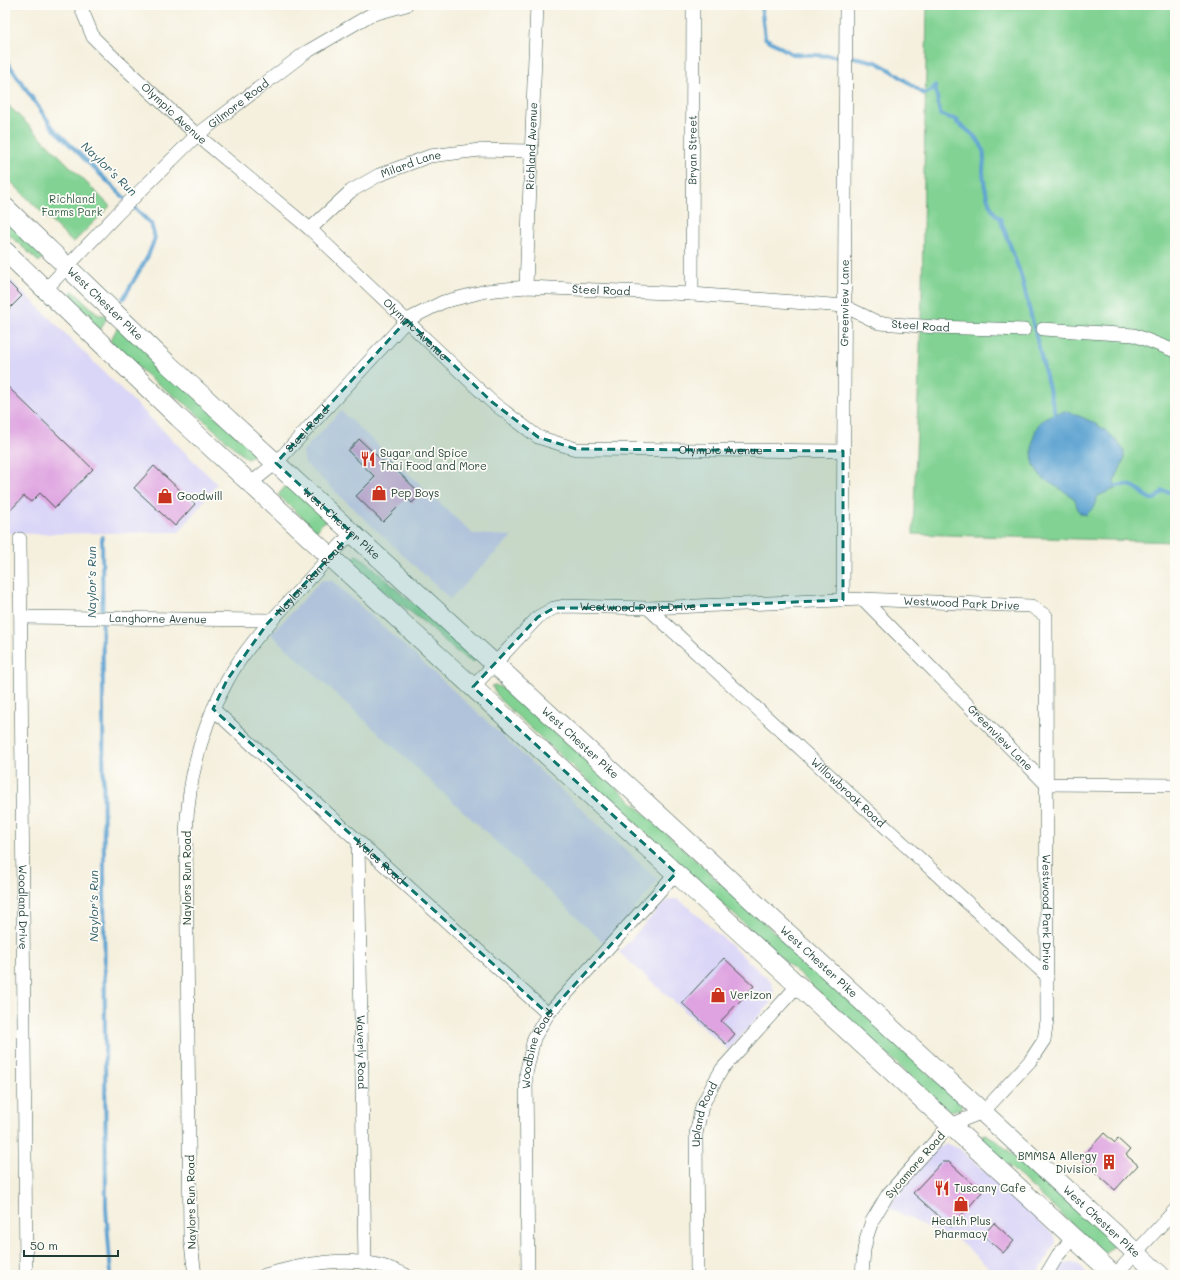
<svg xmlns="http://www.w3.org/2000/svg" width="1180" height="1280" viewBox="0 0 1180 1280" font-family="Mali,sans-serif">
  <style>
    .built { fill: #dad6f7 }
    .green { fill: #81d293; stroke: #508864 }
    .water { fill: #5aa1d0; stroke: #3c6f82 }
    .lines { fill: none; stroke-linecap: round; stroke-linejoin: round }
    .stream { stroke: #5aa1d0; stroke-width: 4 }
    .building { fill: #dea3e0 }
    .minor-casing { stroke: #3f584e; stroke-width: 14 }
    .highway-casing { stroke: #3f584e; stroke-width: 20 }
    .minor { stroke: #fff; stroke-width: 13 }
    .highway { stroke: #fff; stroke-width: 19 }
    .marked { fill: #0f766e; fill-opacity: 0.2; stroke: #0f766e; stroke-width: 3; stroke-dasharray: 8 5; stroke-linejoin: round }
    .labels { text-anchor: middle; stroke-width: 3.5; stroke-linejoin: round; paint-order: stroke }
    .street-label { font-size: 11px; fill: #1f3d34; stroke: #fdfcf7 }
    .park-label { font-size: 11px; fill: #38624c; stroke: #fdfcf7 }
    .poi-label { font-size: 11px; fill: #1f3d34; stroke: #fdfcf7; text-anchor: start }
    .water-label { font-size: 12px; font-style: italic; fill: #34606b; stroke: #fdfcf7 }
  </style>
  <rect width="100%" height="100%" fill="#fdfcf7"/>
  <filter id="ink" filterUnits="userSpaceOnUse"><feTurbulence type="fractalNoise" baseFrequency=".025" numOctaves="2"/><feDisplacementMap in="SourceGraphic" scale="8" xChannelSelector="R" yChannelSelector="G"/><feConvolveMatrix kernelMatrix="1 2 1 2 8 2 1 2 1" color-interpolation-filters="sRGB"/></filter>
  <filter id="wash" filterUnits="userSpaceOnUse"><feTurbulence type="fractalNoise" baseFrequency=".012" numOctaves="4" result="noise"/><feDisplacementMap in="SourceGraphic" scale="16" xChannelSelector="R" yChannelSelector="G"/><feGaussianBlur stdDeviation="0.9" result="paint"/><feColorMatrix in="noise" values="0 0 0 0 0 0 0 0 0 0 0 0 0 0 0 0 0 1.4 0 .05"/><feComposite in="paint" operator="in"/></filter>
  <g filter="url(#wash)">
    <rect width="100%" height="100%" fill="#f5f0de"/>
    <!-- built -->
    <g class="built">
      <polygon points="5,274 217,484 179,532 36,534 5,533"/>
      <polygon points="341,411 473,534 512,536 450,599 305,463 303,451"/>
      <polygon points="322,580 331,580 428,667 658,880 606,945 528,871 271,634"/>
      <polygon points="670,899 677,899 685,904 771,982 774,991 770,1004 728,1050 619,952 664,903"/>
      <polygon points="947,1144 960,1149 1054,1235 1056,1242 1037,1275 997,1275 950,1233 947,1237 889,1208 896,1195 937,1148"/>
      <polygon points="1072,1263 1078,1264 1089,1275 1056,1275 1060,1267 1065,1264"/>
    </g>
    <!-- green -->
    <g class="green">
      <polygon points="927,5 1175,5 1175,542 913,534 922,292"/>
      <polygon points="5,102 110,206 75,241 72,242 5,176"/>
      <polygon points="5,215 45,255 39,262 5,231"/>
      <polygon points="73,291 99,315 108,315 100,331 69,302 73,297 70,293"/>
      <polygon points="119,325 255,453 248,459 240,453 186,404 151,379 110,341"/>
      <polygon points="289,482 329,520 321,524 317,531 278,495"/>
      <path d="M356 555 366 561 404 596 444 625 475 660 472 662C452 651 438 633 420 619 397 601 373 586 353 564L351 560Z"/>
      <path d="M495 685C516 693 541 722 560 736L962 1104 960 1109 950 1111 943 1106 500 700 492 686Z"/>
      <polygon points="985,1134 996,1140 1033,1174 1074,1203 1115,1242 1111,1248 1104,1253 990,1149 982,1138 982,1135"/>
    </g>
    <!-- water -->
    <path class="water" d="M1066 411C1089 419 1112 430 1124 451V460L1114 482 1117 488 1098 496 1093 508 1086 515 1080 513C1076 508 1077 501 1072 497 1061 487 1043 483 1036 469 1029 457 1032 431 1041 421 1046 415 1058 413 1066 411Z"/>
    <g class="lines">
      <!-- stream -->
      <g class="stream">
        <path d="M761 5 765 38 792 54 853 57 876 62 892 71 924 94 931 91 935 86 940 114 947 117 958 120 957 123C966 128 978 138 982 147 986 156 983 163 983 172 984 185 988 211 1000 218L1021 275 1055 413"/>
        <polyline points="5,59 53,128 151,224 155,238 148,256 123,299"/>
        <path d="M1117 486C1141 480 1143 501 1154 499 1158 498 1160 493 1163 491L1175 493"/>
        <polyline points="102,537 106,1208 111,1275"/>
      </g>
    </g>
    <g id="blocks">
      <!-- building -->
      <g class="building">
        <polygon points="5,279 22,296 5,313"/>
        <polygon points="5,384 93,469 55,508 40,493 31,502 24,496 5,516"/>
        <polygon points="359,439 387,465 389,463 421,494 412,503 407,498 383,522 356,496 375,477 348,451"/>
        <polygon points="154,466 195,504 175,526 134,488"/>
        <polygon points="724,958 754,986 721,1021 735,1034 726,1044 682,1003"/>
        <polygon points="1104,1133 1115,1143 1118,1139 1130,1150 1126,1155 1138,1165 1115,1190 1080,1159"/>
        <polygon points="942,1162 949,1162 982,1192 951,1227 913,1193"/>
        <polygon points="994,1223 1014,1241 1003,1253 983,1235"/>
      </g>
    </g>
  </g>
  <g filter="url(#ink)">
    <use href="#blocks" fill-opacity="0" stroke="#3f584e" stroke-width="1"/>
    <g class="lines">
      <defs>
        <g id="minor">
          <path id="s1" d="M80 5 93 37 112 56 197 135 310 229 492 402 538 437 576 449 843 451"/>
          <path id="s2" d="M310 229 351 191 379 175 430 156 480 150 532 151"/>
          <path id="s3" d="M526 287 537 5"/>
          <path id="s4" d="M45 290 119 212 197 135 305 53 370 15 406 5"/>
          <path id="s5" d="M692 294 693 5"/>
          <polyline points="1043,329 1134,335 1175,351"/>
          <path id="s6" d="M251 483 276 463 407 320 443 302 486 291 526 287 692 294 844 306 879 323 937 327 1024 330"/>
          <path id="s7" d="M20 539 26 1275"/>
          <path id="s8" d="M863 599 1046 784 1175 785"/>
          <path id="s9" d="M843 600 846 5"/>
          <path id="s10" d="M648 608 1047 976"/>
          <path id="s11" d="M22 617 270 620"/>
          <path id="s12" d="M473 687 538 617 554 608 564 606 648 608 863 599 1031 606 1046 616 1047 1021 1044 1040 1030 1061 983 1112 950 1125 888 1194 872 1221 867 1236 864 1250 862 1275"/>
          <path id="s13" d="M213 709 548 1014"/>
          <path id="s14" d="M358 841 365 1263"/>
          <path id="s15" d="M195 1275 190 1237 186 835C188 781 201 728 227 681 244 649 270 622 294 596 313 575 332 554 352 533"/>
          <path d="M265 1275C312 1262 359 1252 406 1275"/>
          <path id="s16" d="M528 1275 526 1074 534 1038 548 1014 676 873"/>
          <path id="s17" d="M697 1275 696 1134 702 1106 715 1081 722 1069 798 985"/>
          <polyline points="1046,1275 1058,1255 1073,1238"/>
          <polyline points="1115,1275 1175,1210"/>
        </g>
        <g id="highway">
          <path id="s18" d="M5 207 168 364 1160 1275"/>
          <polyline points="5,251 179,418 1114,1275"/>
        </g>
      </defs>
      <!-- minor casing -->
      <use href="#minor" class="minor-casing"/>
      <!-- highway casing -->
      <use href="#highway" class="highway-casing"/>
      <!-- minor -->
      <use href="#minor" class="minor"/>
      <!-- highway -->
      <use href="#highway" class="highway"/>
    </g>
  </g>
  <!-- marked area -->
  <path class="marked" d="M407 320 492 402 538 437 576 449 843 451V600L648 608H554L538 617 473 687 676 873 548 1014 213 709 227 680 267 624 352 533 276 463Z"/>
  <!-- icons -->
  <defs>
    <symbol id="restaurant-bare" viewBox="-9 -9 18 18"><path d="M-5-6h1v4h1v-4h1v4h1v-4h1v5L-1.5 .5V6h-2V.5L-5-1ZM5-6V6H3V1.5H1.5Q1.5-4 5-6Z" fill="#c8321e" stroke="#fdfcf7" stroke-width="2.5" paint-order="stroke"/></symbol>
    <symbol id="shop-bare" viewBox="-9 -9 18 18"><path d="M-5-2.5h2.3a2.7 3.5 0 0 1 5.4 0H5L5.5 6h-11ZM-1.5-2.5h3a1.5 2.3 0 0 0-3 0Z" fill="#c8321e" stroke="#fdfcf7" stroke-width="2.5" paint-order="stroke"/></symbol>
    <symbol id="building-bare" viewBox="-9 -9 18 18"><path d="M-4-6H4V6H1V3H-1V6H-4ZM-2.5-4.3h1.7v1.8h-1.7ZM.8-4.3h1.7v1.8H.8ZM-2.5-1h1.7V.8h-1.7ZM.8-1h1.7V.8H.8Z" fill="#c8321e" stroke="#fdfcf7" stroke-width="2.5" paint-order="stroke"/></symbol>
  </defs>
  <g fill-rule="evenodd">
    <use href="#restaurant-bare" x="357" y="448" width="22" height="22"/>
    <use href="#shop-bare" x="368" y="482" width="22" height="22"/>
    <use href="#shop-bare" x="154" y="485" width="22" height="22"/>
    <use href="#shop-bare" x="707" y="984" width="22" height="22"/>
    <use href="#building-bare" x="1098" y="1151" width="22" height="22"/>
    <use href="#restaurant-bare" x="931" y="1177" width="22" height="22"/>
    <use href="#shop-bare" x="950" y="1193" width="22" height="22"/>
  </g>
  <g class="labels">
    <!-- street labels -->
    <g class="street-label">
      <text dy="4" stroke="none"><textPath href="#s4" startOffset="269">Gilmore Road</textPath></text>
      <text dy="4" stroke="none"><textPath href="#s1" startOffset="146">Olympic Avenue</textPath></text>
      <text dy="4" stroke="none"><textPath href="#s3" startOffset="141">Richland Avenue</textPath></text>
      <text dy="4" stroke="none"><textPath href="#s5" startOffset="144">Bryan Street</textPath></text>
      <text dy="4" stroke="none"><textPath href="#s2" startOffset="122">Milard Lane</textPath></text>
      <text dy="4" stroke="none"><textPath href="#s6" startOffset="426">Steel Road</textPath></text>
      <text dy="4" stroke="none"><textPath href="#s18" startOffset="139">West Chester Pike</textPath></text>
      <text dy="4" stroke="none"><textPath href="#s9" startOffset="297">Greenview Lane</textPath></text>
      <text dy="4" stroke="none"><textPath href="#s6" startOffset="750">Steel Road</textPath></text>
      <text dy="4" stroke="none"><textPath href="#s1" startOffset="470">Olympic Avenue</textPath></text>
      <text dy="4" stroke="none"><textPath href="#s6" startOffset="78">Steel Road</textPath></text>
      <text dy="4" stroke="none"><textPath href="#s1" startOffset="818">Olympic Avenue</textPath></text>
      <text dy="4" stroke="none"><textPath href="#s18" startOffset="462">West Chester Pike</textPath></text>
      <text dy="4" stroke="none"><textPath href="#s15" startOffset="733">Naylors Run Road</textPath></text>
      <text dy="4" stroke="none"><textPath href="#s12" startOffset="522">Westwood Park Drive</textPath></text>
      <text dy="4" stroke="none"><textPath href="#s12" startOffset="198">Westwood Park Drive</textPath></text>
      <text dy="4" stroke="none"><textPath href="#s11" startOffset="136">Langhorne Avenue</textPath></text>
      <text dy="4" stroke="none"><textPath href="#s8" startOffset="195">Greenview Lane</textPath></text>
      <text dy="4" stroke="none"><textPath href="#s18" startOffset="786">West Chester Pike</textPath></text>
      <text dy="4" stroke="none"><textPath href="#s10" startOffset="272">Willowbrook Road</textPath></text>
      <text dy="4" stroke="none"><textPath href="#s13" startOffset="226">Wales Road</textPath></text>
      <text transform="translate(187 878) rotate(-90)" y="4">Naylors Run Road</text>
      <text dy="4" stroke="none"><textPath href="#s7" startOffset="368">Woodland Drive</textPath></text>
      <text dy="4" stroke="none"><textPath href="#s12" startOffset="906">Westwood Park Drive</textPath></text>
      <text dy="4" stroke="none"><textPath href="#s18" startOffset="1110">West Chester Pike</textPath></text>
      <text dy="4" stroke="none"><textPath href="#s16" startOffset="228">Woodbine Road</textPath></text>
      <text dy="4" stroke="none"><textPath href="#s14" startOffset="211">Waverly Road</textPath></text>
      <text dy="4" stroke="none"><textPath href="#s17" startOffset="162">Upland Road</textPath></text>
      <text transform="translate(915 1165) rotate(-49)" y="4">Sycamore Road</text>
      <text transform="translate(191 1202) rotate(-91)" y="4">Naylors Run Road</text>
      <text dy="4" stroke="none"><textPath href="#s18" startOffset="1494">West Chester Pike</textPath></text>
    </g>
    <!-- park labels -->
    <g class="park-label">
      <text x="72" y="203">Richland<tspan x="72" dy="13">Farms Park</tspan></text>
    </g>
    <!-- poi labels -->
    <g class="poi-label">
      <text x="380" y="457">Sugar and Spice<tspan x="380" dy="13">Thai Food and More</tspan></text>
      <text x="391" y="497">Pep Boys</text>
      <text x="177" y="500">Goodwill</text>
      <text x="730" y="999">Verizon</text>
      <text x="1097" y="1160" text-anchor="end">BMMSA Allergy<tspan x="1097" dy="13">Division</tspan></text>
      <text x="954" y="1192">Tuscany Cafe</text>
      <text x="961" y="1225" text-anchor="middle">Health Plus<tspan x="961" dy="13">Pharmacy</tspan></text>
    </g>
    <!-- water labels -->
    <g class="water-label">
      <text transform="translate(109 169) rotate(44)" y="4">Naylor's Run</text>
      <text transform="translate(92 582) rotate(-90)" y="4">Naylor's Run</text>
      <text transform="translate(94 906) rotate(-90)" y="4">Naylor's Run</text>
    </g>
  </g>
  <!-- margin -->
  <rect width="1180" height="1280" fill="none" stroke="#fdfcf7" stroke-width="20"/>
  <!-- scale -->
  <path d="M24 1250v6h94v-6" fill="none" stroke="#1f3d34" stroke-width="2"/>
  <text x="30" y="1250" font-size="12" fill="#1f3d34" stroke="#fdfcf7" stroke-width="3" paint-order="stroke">50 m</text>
</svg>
